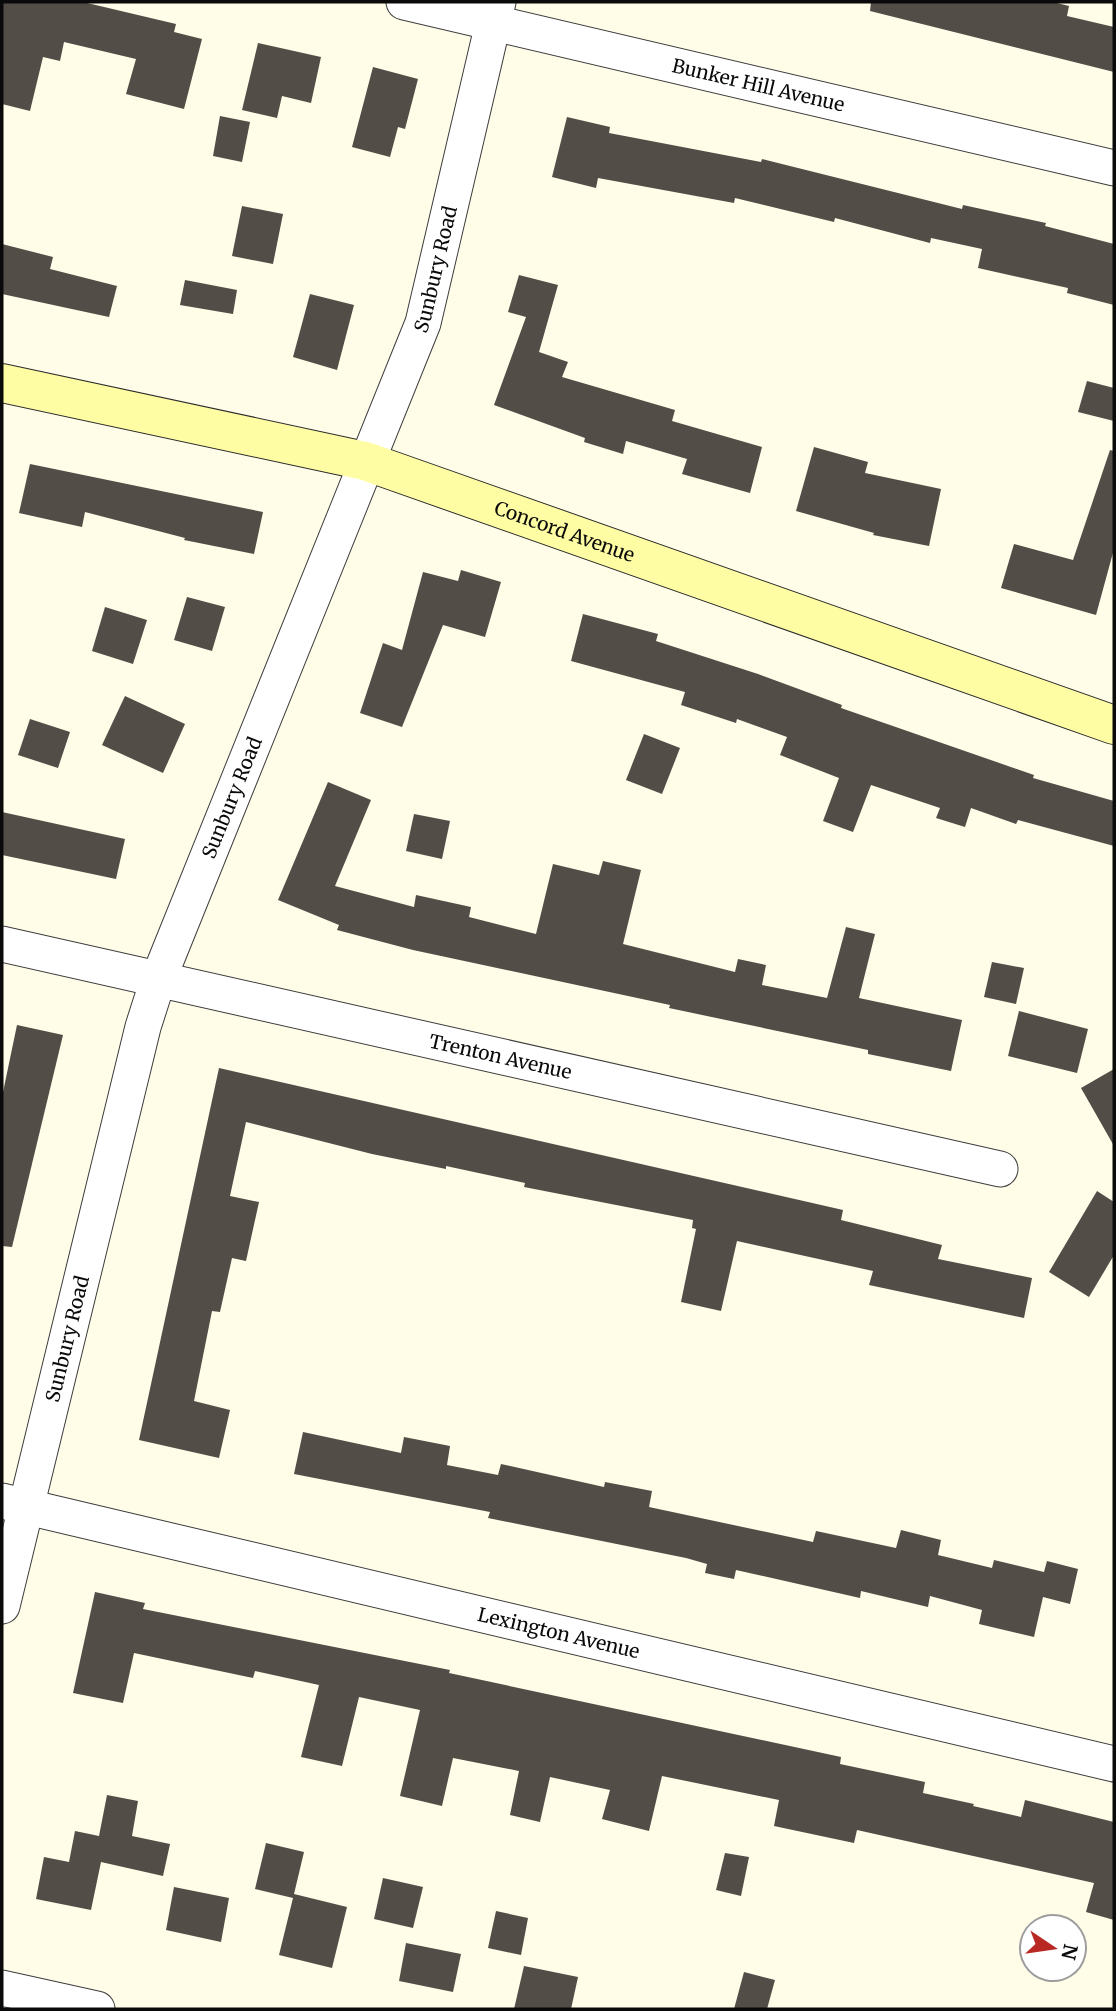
<svg xmlns="http://www.w3.org/2000/svg" width="1116" height="2011" viewBox="0 0 1116 2011" font-family="Merriweather,serif">
  <style>
    .building { fill: #534d47 }
    .lines { fill: none; stroke-linecap: round; stroke-linejoin: round }
    .street-casing { stroke: #3d3d3d; stroke-width: 37 }
    .secondary-casing { stroke: #2c2c2c; stroke-width: 40 }
    .street { stroke: #fff; stroke-width: 35 }
    .secondary { stroke: #fffda3; stroke-width: 38 }
    .labels { text-anchor: middle; stroke-width: 7; stroke-linejoin: round; paint-order: stroke }
    .street-label { font-size: 19px; fill: #0a0a0a; stroke: #fff }
  </style>
  <rect width="100%" height="100%" fill="#fffce8"/>
  <!-- building -->
  <g class="building">
    <polygon points="2,2 83,2 176,24 174,32 202,39 184,109 126,94 136,59 64,42 60,61 43,57 30,111 2,104"/>
    <polygon points="871,2 1053,2 1069,6 1067,16 1114,27 1114,72 870,11"/>
    <polygon points="258,43 321,57 311,103 282,96 277,118 242,110"/>
    <polygon points="373,67 418,79 405,129 398,127 390,157 352,147"/>
    <polygon points="220,116 250,122 242,162 213,156"/>
    <polygon points="567,117 610,127 609,133 761,162 762,159 962,209 963,205 1046,223 1045,226 1114,244 1114,305 1067,293 1068,288 978,268 982,249 931,238 930,243 835,218 834,222 735,198 734,203 598,178 596,188 552,177"/>
    <polygon points="242,206 283,214 273,264 232,256"/>
    <polygon points="2,244 53,257 50,269 117,286 109,317 2,294"/>
    <polygon points="519,275 558,285 539,352 568,362 562,377 675,410 672,421 762,447 750,493 682,474 687,459 626,441 623,454 584,442 585,438 494,405 526,317 508,312"/>
    <polygon points="185,280 237,290 233,314 180,305"/>
    <polygon points="310,294 354,305 337,370 293,357"/>
    <polygon points="1087,381 1114,388 1114,421 1078,412"/>
    <polygon points="814,447 868,462 865,473 941,489 929,546 873,535 874,533 796,511"/>
    <polygon points="1110,450 1114,451 1114,549 1096,615 1001,588 1014,544 1073,560"/>
    <polygon points="30,464 263,512 254,554 184,540 185,538 85,512 82,527 19,513"/>
    <polygon points="461,570 501,582 485,637 443,625 402,727 360,713 383,643 402,650 423,572 458,581"/>
    <polygon points="187,597 225,607 212,651 174,640"/>
    <polygon points="105,607 147,620 133,664 92,651"/>
    <polygon points="583,614 658,634 656,641 758,674 842,705 841,708 1034,775 1033,778 1114,801 1114,846 1018,820 1016,824 971,808 965,827 936,818 940,808 871,785 853,832 823,821 839,778 780,755 787,737 737,719 736,723 681,705 685,692 571,661"/>
    <polygon points="125,696 185,724 163,773 102,745"/>
    <polygon points="30,719 70,732 58,768 18,755"/>
    <polygon points="644,734 680,748 662,794 626,780"/>
    <polygon points="328,782 371,800 335,886 414,907 416,895 471,907 469,917 536,934 553,864 599,875 603,861 641,870 623,944 735,972 738,959 766,965 762,985 827,998 846,927 875,934 859,998 962,1020 951,1071 868,1054 868,1050 669,1008 670,1005 413,950 337,930 339,925 278,900"/>
    <polygon points="2,812 125,839 116,879 2,855"/>
    <polygon points="414,814 450,821 442,859 406,851"/>
    <polygon points="992,962 1024,968 1016,1004 984,997"/>
    <polygon points="1019,1011 1088,1029 1077,1073 1008,1056"/>
    <polygon points="17,1025 63,1035 12,1247 2,1246 2,1097"/>
    <polygon points="219,1068 843,1210 841,1220 942,1245 938,1259 1032,1278 1024,1318 869,1285 873,1271 737,1241 721,1311 681,1302 696,1229 692,1228 693,1220 524,1187 525,1183 446,1166 446,1169 372,1154 246,1122 230,1196 259,1202 246,1261 232,1258 220,1312 212,1311 194,1401 230,1410 219,1458 139,1440"/>
    <polygon points="1114,1069 1114,1146 1081,1088"/>
    <polygon points="1097,1191 1114,1202 1114,1255 1089,1297 1049,1272"/>
    <polygon points="303,1432 401,1453 404,1437 450,1446 447,1465 498,1475 501,1464 604,1487 605,1482 652,1491 649,1507 813,1542 816,1531 896,1548 901,1530 941,1540 938,1555 992,1568 994,1560 1044,1572 1047,1561 1078,1569 1070,1604 1043,1597 1034,1637 979,1624 982,1610 930,1596 928,1607 861,1591 860,1598 736,1570 734,1579 705,1573 707,1564 686,1558 488,1518 490,1512 294,1474"/>
    <polygon points="95,1592 145,1603 143,1609 450,1670 449,1673 841,1757 840,1764 925,1782 923,1793 974,1804 973,1806 1021,1817 1025,1800 1114,1822 1114,1920 1086,1912 1094,1883 857,1830 854,1843 774,1826 779,1800 662,1776 649,1831 602,1819 610,1790 550,1777 540,1822 510,1815 519,1771 453,1758 442,1806 400,1796 420,1710 359,1697 342,1766 301,1757 319,1685 255,1671 253,1678 134,1653 123,1703 73,1693"/>
    <polygon points="107,1795 138,1801 132,1836 170,1844 163,1876 101,1862 91,1910 36,1899 44,1857 69,1862 75,1831 99,1836"/>
    <polygon points="266,1843 304,1852 294,1894 347,1907 332,1968 279,1955 293,1898 255,1889"/>
    <polygon points="725,1853 749,1857 741,1896 716,1890"/>
    <polygon points="383,1878 423,1887 413,1928 374,1919"/>
    <polygon points="174,1887 229,1898 221,1942 166,1930"/>
    <polygon points="496,1911 528,1918 521,1955 488,1948"/>
    <polygon points="406,1943 461,1954 453,1992 399,1981"/>
    <polygon points="524,1966 578,1977 571,2009 514,2009"/>
    <polygon points="744,1972 775,1980 767,2009 734,2009"/>
  </g>
  <g class="lines">
    <defs>
      <g id="street">
        <path id="s1" d="M404 2 1114 168"/>
        <path id="s2" d="M2 944 1000 1169"/>
        <path id="s3" d="M2 1501 1114 1764"/>
        <path id="s4" d="M2 1606 143 1027 158 980 423 323 498 2"/>
        <polyline points="2,1988 97,2009"/>
      </g>
      <g id="secondary">
        <path id="s5" d="M2 383 365 461 1114 725"/>
      </g>
    </defs>
    <!-- street casing -->
    <use href="#street" class="street-casing"/>
    <!-- secondary casing -->
    <use href="#secondary" class="secondary-casing"/>
    <!-- street -->
    <use href="#street" class="street"/>
    <!-- secondary -->
    <use href="#secondary" class="secondary"/>
  </g>
  <g class="labels">
    <!-- street labels -->
    <g class="street-label">
      <text dy="7" stroke="none"><textPath href="#s1" startOffset="364">Bunker Hill Avenue</textPath></text>
      <text dy="7" stroke="none"><textPath href="#s4" startOffset="1409">Sunbury Road</textPath></text>
      <text dy="7" stroke="none"><textPath href="#s5" startOffset="583">Concord Avenue</textPath></text>
      <text dy="7" stroke="none"><textPath href="#s4" startOffset="842">Sunbury Road</textPath></text>
      <text dy="7" stroke="none"><textPath href="#s2" startOffset="511">Trenton Avenue</textPath></text>
      <text dy="7" stroke="none"><textPath href="#s4" startOffset="275">Sunbury Road</textPath></text>
      <text dy="7" stroke="none"><textPath href="#s3" startOffset="572">Lexington Avenue</textPath></text>
    </g>
  </g>
  <!-- border -->
  <rect width="1116" height="2011" fill="none" stroke="#0a0a0a" stroke-width="7"/>
  <!-- north arrow -->
  <g transform="translate(1053 1948) rotate(103)"><circle r="33" fill="#ffffff" stroke="#9d9d9d" stroke-width="2"/>
  <path d="M0-5L12 26L0 18L-12 26Z" fill="#ba2823"/>
  <text y="-10" font-size="19" font-weight="bold" text-anchor="middle" fill="#0a0a0a">N</text>
  </g>
</svg>
